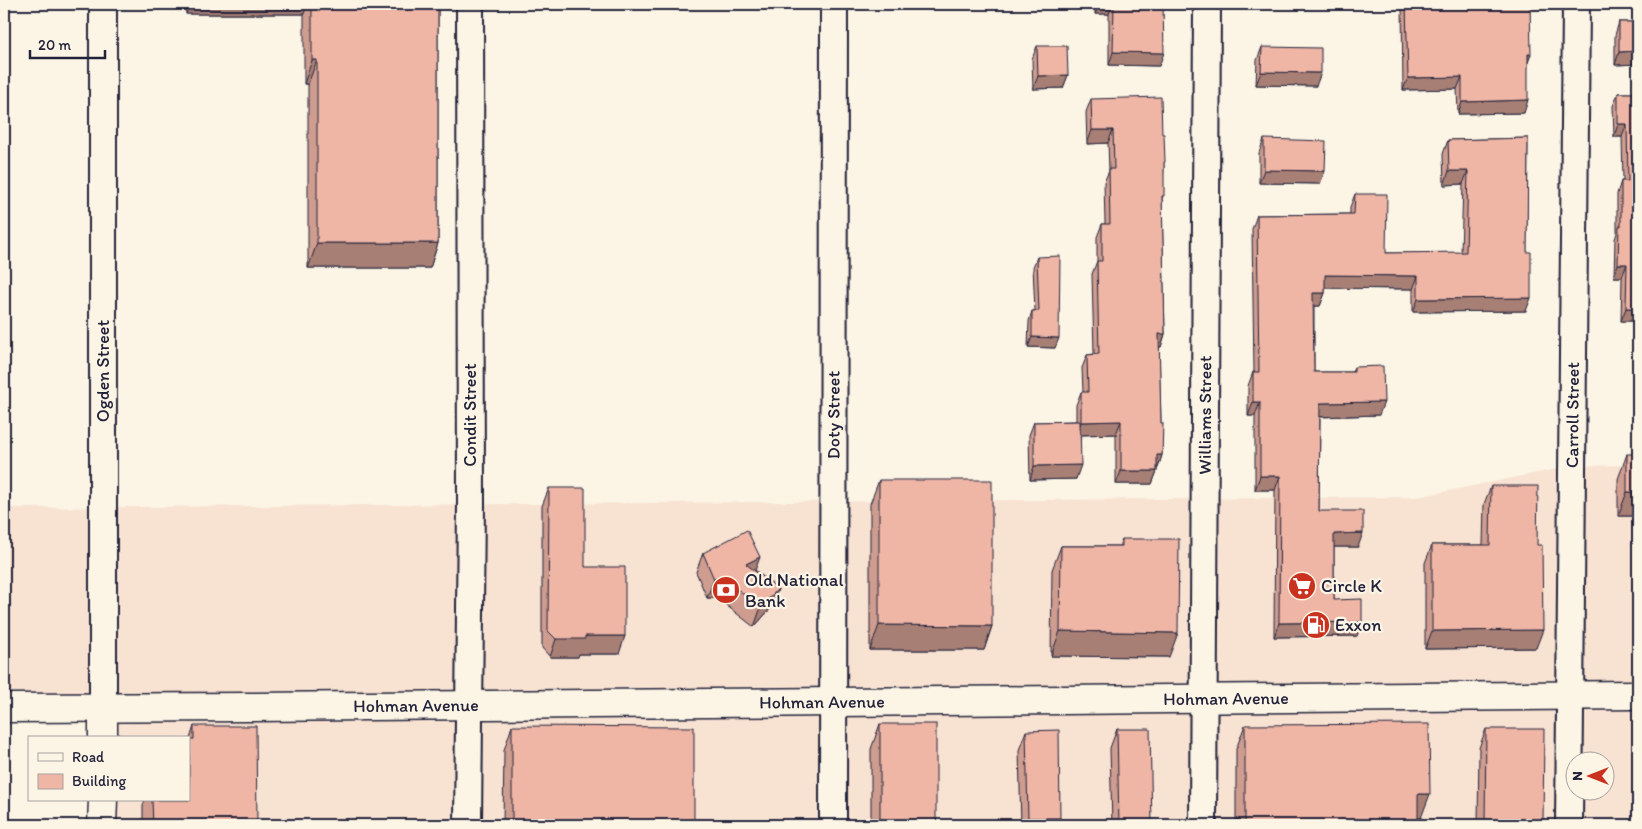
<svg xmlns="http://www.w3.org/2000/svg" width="1642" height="829" viewBox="0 0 1642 829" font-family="Itim,sans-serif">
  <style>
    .built { fill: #f8e2d2; fill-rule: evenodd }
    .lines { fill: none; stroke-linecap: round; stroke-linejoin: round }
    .minor-casing { stroke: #22223b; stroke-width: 30 }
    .tertiary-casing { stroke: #22223b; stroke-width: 31 }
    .secondary-casing { stroke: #22223b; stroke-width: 31 }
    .minor { stroke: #fcf5e5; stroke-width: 26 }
    .tertiary { stroke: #fcf5e5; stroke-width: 28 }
    .secondary { stroke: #fcf5e5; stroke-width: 28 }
    .wall { fill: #ce9d8f; stroke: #22223b }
    .shaded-wall { fill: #a77f74; stroke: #22223b }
    .building { fill: #efb6a6; stroke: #22223b }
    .labels { text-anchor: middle; stroke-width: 4.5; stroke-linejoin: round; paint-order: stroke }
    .street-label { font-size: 18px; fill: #22223b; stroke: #fcf5e5 }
    .poi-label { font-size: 18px; fill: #22223b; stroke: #fcf5e5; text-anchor: start }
  </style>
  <rect width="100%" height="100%" fill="#fcf5e5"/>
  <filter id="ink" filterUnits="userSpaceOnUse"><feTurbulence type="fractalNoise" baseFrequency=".02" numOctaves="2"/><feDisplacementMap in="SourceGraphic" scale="10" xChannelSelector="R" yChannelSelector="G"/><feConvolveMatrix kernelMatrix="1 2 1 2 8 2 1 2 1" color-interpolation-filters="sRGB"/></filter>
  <g filter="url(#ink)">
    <!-- built -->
    <path class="built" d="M1638 465V825H102L103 800H189V738H103V707L4 708V508L1418 497 1572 466ZM1574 762H1604V792H1574Z"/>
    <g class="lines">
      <defs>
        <g id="minor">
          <polyline points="103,707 103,4"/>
          <polyline points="468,825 471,503 470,4"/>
          <path id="s1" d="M833 825 834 4"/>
          <path id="s2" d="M1203 825 1207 4"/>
          <path id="s3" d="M1569 825 1576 4"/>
        </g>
        <g id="tertiary">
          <polyline points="103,738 103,707"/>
          <polyline points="102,825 103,800"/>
        </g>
        <g id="secondary">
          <path id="s4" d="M4 708 252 707 1638 695"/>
        </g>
      </defs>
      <!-- minor casing -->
      <use href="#minor" class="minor-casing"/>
      <!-- tertiary casing -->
      <use href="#tertiary" class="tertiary-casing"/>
      <!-- secondary casing -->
      <use href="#secondary" class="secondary-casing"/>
      <!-- minor -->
      <use href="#minor" class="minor"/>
      <!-- tertiary -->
      <use href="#tertiary" class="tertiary"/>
      <!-- secondary -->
      <use href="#secondary" class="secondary"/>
    </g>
    <!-- wall -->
    <g class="wall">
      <polygon points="185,4 438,4 438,243 430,268 308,268 308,84 304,84 304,14 186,14"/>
      <polygon points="1095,4 1163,4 1159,66 1109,65 1109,14 1095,14"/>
      <polygon points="1402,4 1530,4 1528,64 1524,113 1458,114 1457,89 1403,90"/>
      <polygon points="1619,22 1638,22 1638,64 1615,65 1615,35"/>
      <polygon points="1037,46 1068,75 1063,88 1033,89 1032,59"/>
      <polygon points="1262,47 1316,86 1256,85 1257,60"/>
      <polygon points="1618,93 1638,93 1638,321 1621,321 1622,277 1614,277 1615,239 1617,233 1617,194 1621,181 1623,181 1622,137 1614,137 1613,106"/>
      <polygon points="1091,99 1162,134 1164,166 1162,203 1165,334 1161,347 1159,347 1161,423 1162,455 1158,468 1157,468 1157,471 1152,484 1116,484 1116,434 1081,435 1076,479 1030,480 1029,435 1034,422 1076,421 1076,405 1081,392 1083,392 1082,368 1087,355 1094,354 1092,274 1097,261 1097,237 1102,224 1105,224 1104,182 1109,171 1108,143 1087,144 1086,112"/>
      <polygon points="1528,138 1526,311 1413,312 1413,289 1325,288 1325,293 1320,306 1314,306 1314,372 1352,372 1354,367 1379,415 1320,417 1319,511 1358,547 1334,547 1334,600 1357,636 1274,637 1275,490 1255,490 1255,416 1248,416 1248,386 1253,372 1254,372 1252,229 1257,215 1350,214 1350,207 1355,194 1386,253 1461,253 1463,184 1444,185 1443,154 1448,140"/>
      <polygon points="1264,139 1320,184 1259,183 1259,153"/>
      <polygon points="1037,257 1055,348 1028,347 1029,321 1032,311 1035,311 1033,267"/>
      <polygon points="1627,454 1638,516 1618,516 1618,479"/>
      <polygon points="879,480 992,626 984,650 870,650 870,504"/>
      <polygon points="1491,486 1536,648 1425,649 1425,563 1432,545 1483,545 1484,504"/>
      <polygon points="549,488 585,567 619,654 579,654 578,657 550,657 542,648 542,506"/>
      <polygon points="1122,539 1169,657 1051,656 1052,570 1061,546 1119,546"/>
      <polygon points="703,553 755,570 778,589 771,608 754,627 717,598 707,598 696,572"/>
      <polygon points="880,724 936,825 871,825 871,749"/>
      <polygon points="1245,725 1421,818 1418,818 1418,825 1236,825 1236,749"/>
      <polygon points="194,726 257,825 143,825 143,805 145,800 189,800 190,739"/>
      <polygon points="512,726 694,825 503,825 504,750"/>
      <polygon points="1117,729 1152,825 1112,825 1110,748"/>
      <polygon points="1486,729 1543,825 1478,825 1479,748"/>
      <polygon points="1026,731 1058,825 1021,825 1019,750"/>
    </g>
    <!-- shaded-wall -->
    <g class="shaded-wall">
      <polygon points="189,4 307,4 304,14 186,14"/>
      <polygon points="1099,4 1113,4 1109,14 1095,14"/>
      <polygon points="1638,51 1638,64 1615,65 1619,52"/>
      <polygon points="1113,52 1164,53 1159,66 1109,65"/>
      <polygon points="1528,54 1531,54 1527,66"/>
      <polygon points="312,60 317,60 308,84 304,84"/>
      <polygon points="1261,72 1321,73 1316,86 1256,85"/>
      <polygon points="1068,75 1063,88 1033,89 1038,76"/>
      <polygon points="1462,77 1457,89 1403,90 1408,78"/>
      <polygon points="1528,100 1524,113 1458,114 1462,102"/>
      <polygon points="1618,124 1627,124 1622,137 1614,137"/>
      <polygon points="1092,130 1113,130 1108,143 1087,144"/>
      <polygon points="1264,170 1325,171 1320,184 1259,183"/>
      <polygon points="1449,171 1468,171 1463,184 1444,185"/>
      <polygon points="317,243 438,243 430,268 308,268"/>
      <polygon points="1618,264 1627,264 1622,277 1614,277"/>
      <polygon points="1325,275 1418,276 1413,289 1320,288"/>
      <polygon points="1313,293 1325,293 1320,306 1308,306"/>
      <polygon points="1531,298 1526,311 1413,312 1418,299"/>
      <polygon points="1626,308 1638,308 1638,321 1621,321"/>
      <polygon points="1159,334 1165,334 1161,347 1154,347"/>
      <polygon points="1032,337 1059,338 1055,348 1028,347"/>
      <polygon points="1253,402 1260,402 1255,416 1248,416"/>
      <polygon points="1384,402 1379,415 1315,417 1320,403"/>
      <polygon points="1121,421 1116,434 1076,435 1081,422"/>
      <polygon points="1157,455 1162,455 1158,468 1152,468"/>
      <polygon points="1081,465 1076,479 1030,480 1034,466"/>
      <polygon points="1121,471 1157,471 1152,484 1116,484"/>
      <polygon points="1260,476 1280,476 1275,490 1255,490"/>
      <polygon points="1627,492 1638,492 1638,516 1618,516"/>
      <polygon points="1363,533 1358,547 1329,547 1334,534"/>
      <polygon points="760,557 753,576 746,564"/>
      <polygon points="714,579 724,579 717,598 707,598"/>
      <polygon points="778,589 771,608 754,627 761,607"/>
      <polygon points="1362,622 1357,636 1274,637 1279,623"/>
      <polygon points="879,625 992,626 984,650 870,650"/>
      <polygon points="1543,630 1536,648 1425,649 1432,631"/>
      <polygon points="1060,631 1178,633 1169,657 1051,656"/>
      <polygon points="585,636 625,636 619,654 579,654 578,657 550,657 556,639"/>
      <polygon points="1418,794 1430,794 1421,818 1410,818"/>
      <polygon points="1028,818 1060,818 1058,825 1025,825"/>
    </g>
    <!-- building -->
    <g class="building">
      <polygon points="312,4 438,4 438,243 317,243 317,60 312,60"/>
      <polygon points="1114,4 1163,4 1164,53 1113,52"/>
      <polygon points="1406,4 1530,4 1531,54 1528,54 1528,100 1462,102 1462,77 1408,78"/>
      <polygon points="1619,22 1638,22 1638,51 1619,52"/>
      <polygon points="1037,46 1067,46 1068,75 1038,76"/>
      <polygon points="1262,47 1321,48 1321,73 1261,72"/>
      <polygon points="1618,93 1638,93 1638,308 1626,308 1627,264 1618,264 1619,226 1621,226 1621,181 1628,181 1627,124 1618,124"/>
      <polygon points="1161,97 1162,134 1164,134 1165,162 1164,162 1164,196 1162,196 1165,334 1159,334 1161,423 1163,423 1162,455 1157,455 1157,471 1121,471 1121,421 1081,422 1081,392 1088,392 1087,355 1099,354 1097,261 1102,261 1102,224 1110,224 1109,169 1114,169 1113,130 1092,130 1091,99"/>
      <polygon points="1528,138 1527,252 1531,252 1531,298 1418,299 1418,276 1325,275 1325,293 1313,293 1314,372 1354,372 1354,367 1383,366 1384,402 1320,403 1319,511 1363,511 1363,533 1334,534 1334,600 1362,599 1362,622 1279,623 1280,476 1260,476 1260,402 1253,402 1253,372 1259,372 1257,215 1354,214 1355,194 1387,194 1386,253 1466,252 1468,171 1449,171 1448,140"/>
      <polygon points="1264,139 1326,141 1325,171 1264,170"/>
      <polygon points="1060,256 1059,338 1032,337 1032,311 1039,311 1037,257"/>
      <polygon points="1080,421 1081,465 1034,466 1034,422"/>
      <rect x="1627" y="454" width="11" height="38"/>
      <polygon points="879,480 992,480 992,626 879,625"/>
      <polygon points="1491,486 1538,486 1537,545 1542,545 1543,630 1432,631 1432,545 1490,545"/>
      <polygon points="549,488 585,488 585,567 625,567 625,636 585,636 585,639 556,639 548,631"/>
      <polygon points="747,530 760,557 746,564 778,589 761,607 724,579 714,579 703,553"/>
      <polygon points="1122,539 1179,539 1178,633 1060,631 1061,546 1122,546"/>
      <rect x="880" y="724" width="56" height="101"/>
      <polygon points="1429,724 1430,794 1418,794 1418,825 1245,825 1245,725"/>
      <polygon points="194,726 256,726 257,825 153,825 152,800 189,800 189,739 194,739"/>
      <polygon points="512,726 694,727 694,825 512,825"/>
      <polygon points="1117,729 1150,729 1152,825 1119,825"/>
      <polygon points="1486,729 1544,729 1543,825 1485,825"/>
      <polygon points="1059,730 1060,818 1028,818 1026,731"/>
    </g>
  </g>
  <!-- icons -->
  <defs>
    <symbol id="supermarket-disc" viewBox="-11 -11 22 22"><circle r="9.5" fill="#c8321e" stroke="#fcf5e5"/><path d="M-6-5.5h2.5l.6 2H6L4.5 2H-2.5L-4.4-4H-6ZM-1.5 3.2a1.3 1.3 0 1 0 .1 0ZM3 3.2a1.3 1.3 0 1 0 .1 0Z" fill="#fff"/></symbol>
    <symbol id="bank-disc" viewBox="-11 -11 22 22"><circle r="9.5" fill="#c8321e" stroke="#fcf5e5"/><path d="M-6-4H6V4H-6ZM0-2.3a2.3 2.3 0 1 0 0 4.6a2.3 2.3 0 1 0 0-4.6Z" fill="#fff"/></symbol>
    <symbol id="fuel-disc" viewBox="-11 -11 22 22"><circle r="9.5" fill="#c8321e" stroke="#fcf5e5"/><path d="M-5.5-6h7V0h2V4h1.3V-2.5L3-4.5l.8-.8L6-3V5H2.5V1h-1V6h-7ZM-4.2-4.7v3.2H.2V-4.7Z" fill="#fff"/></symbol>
  </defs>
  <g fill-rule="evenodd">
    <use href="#supermarket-disc" x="1286" y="570" width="32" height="32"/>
    <use href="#bank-disc" x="710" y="574" width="32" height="32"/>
    <use href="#fuel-disc" x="1300" y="609" width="32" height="32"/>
  </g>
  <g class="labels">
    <!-- street labels -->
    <g class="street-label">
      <text transform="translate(103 371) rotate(-90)" y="6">Ogden Street</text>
      <text dy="6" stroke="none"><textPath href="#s1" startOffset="410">Doty Street</textPath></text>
      <text dy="6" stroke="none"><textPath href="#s3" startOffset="410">Carroll Street</textPath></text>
      <text transform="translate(470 415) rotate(-90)" y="6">Condit Street</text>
      <text dy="6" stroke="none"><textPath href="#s2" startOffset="410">Williams Street</textPath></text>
      <text dy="6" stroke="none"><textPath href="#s4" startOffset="1222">Hohman Avenue</textPath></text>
      <text dy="6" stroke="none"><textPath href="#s4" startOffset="818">Hohman Avenue</textPath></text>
      <text dy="6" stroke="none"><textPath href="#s4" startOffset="412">Hohman Avenue</textPath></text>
    </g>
    <!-- poi labels -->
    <g class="poi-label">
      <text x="745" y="586">Old National<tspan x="745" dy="21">Bank</tspan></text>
      <text x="1321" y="592">Circle K</text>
      <text x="1335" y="631">Exxon</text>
    </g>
  </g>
  <!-- margin -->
  <rect width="1642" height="829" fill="none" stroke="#fcf5e5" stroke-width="20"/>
  <rect x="10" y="10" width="1622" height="809" fill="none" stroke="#22223b" stroke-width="2" filter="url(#ink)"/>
  <!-- legend -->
  <rect x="28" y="736" width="162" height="65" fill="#fcf5e5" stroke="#a5a1a1"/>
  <rect x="38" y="753" width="25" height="8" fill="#fcf5e5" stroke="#a5a1a1"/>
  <text x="72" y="762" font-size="15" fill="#22223b">Road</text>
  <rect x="38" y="774" width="25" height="15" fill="#efb6a6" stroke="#a5a1a1"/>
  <text x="72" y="786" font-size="15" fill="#22223b">Building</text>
  <!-- north arrow -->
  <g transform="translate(1590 776) rotate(270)"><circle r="24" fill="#fcf5e5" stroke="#a5a1a1"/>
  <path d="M0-4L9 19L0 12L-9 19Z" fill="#c8321e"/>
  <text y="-8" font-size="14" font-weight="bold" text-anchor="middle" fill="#22223b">N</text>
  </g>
  <!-- scale -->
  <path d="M30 50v8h75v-8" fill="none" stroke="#22223b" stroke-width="2.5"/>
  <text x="38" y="50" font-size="15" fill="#22223b" stroke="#fcf5e5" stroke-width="4" paint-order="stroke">20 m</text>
</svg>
